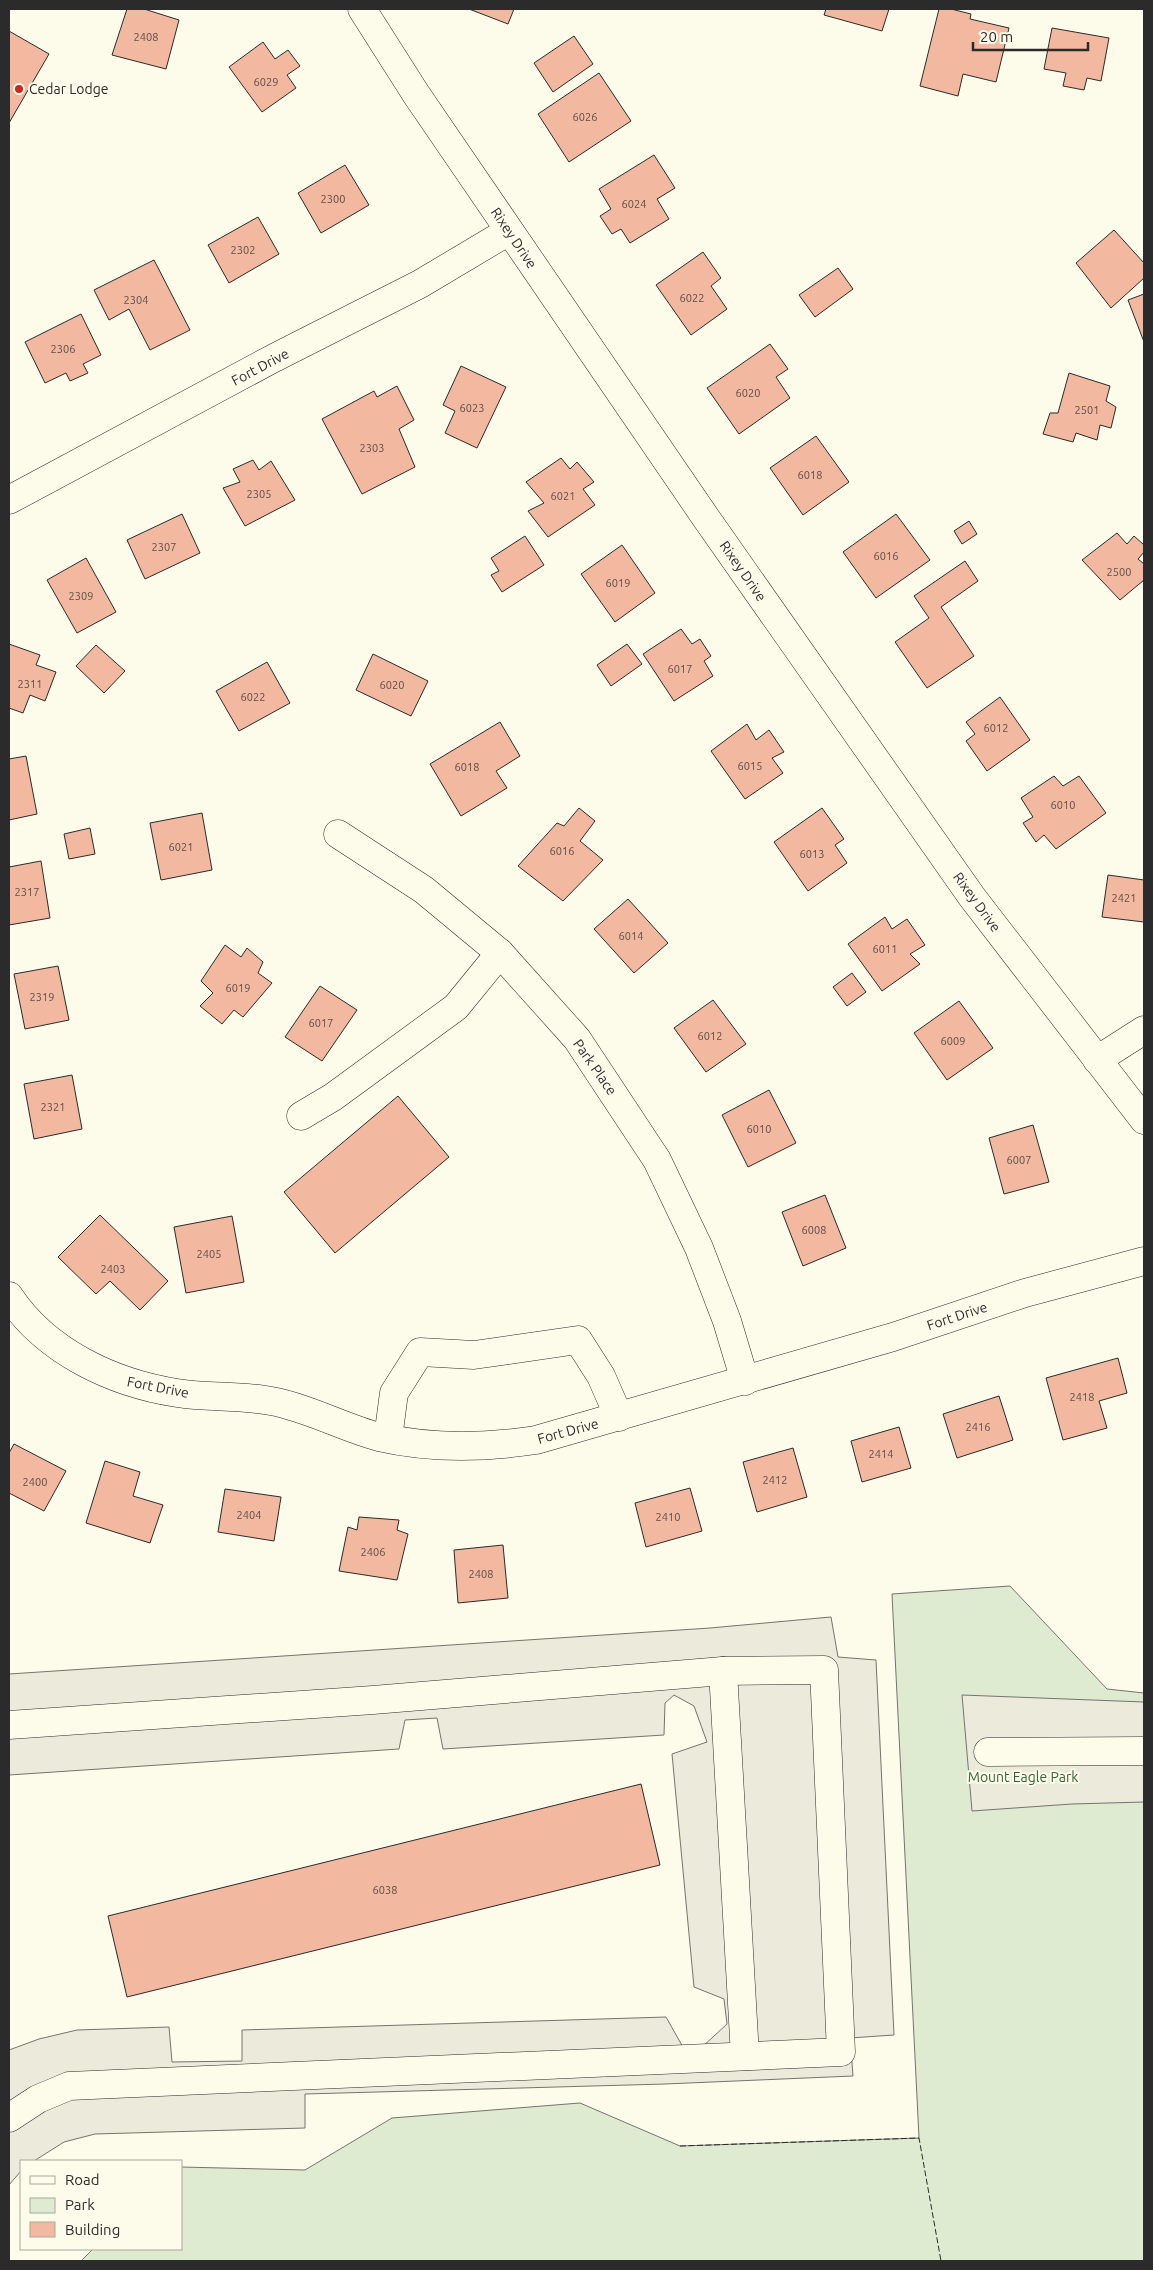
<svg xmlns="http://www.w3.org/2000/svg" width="1153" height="2270" viewBox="0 0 1153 2270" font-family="Ubuntu,sans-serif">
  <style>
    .green { fill: #deebd1; stroke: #74746e }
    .parking { fill: #eceadb; stroke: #74746e }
    .building { fill: #f2b8a0; stroke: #2b2b2b }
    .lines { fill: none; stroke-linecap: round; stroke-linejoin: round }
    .minor-casing { stroke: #2b2b2b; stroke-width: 29 }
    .minor { stroke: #fdfbea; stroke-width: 28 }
    .fence { stroke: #2b2b2b; stroke-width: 1; stroke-dasharray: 6 2.5; stroke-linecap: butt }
    .poi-dot { fill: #c62828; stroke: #fdfbea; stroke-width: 2 }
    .labels { text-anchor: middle; stroke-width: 4; stroke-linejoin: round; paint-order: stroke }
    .number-label { font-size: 11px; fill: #5d4e48 }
    .poi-label { font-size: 14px; fill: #2b2b2b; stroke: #fdfbea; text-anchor: start }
    .street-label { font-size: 14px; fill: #2b2b2b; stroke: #fdfbea }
    .park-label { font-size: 14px; fill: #34623c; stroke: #fdfbea }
  </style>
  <rect width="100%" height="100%" fill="#fdfbea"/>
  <!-- green -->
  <polygon class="green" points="1010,1586 1107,1689 1144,1693 1144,2261 81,2261 93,2249 181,2249 181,2167 305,2170 392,2118 580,2103 680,2146 919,2138 892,1594"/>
  <!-- parking -->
  <g class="parking">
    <polygon points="831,1617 838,1657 876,1660 894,2035 850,2038 853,2076 665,2084 305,2094 305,2128 95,2134 64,2142 34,2161 21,2161 21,2171 9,2185 9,2050 39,2039 77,2030 169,2027 172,2062 242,2061 242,2030 666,2017 684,2049 700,2049 727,2024 724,1999 694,1987 672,1754 707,1742 694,1706 674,1695 665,1703 664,1735 443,1749 437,1718 405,1720 399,1749 9,1775 9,1674 710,1628"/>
    <polygon points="962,1695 1144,1702 1144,1802 1072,1804 972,1811"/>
  </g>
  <!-- building -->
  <g class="building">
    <polygon points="127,9 144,9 179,20 166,69 112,55"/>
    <polygon points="469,9 514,9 508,24"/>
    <polygon points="826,9 889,9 882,31 824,15"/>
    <polygon points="939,9 951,9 971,14 970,19 1009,28 996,82 963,74 958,96 920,86"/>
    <polygon points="1052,28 1109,38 1101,81 1087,78 1084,90 1063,86 1066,73 1044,69"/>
    <polygon points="9,31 49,54 9,123"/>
    <polygon points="574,36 593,64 553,92 534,63"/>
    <polygon points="263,42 275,59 288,50 300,66 287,75 296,88 262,112 229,67"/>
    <polygon points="599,73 631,121 569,162 538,114"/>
    <polygon points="654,155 675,188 657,199 669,219 630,243 621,229 612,234 600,216 611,209 599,189"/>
    <polygon points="345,165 369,205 321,233 298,193"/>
    <polygon points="258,217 279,254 229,283 208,245"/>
    <polygon points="1114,230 1144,263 1144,278 1111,308 1076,263"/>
    <polygon points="703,252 721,278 711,286 727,309 691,335 656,285"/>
    <polygon points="154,260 190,330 150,350 129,309 109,320 94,290"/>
    <polygon points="838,268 853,289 815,317 799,295"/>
    <polygon points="1144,294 1144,342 1128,300"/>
    <polygon points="81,314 101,355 83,364 88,373 70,381 66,373 45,383 25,342"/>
    <polygon points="770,344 788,369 776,377 790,398 739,434 707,388"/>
    <polygon points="461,366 506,387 477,448 445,433 455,411 443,405"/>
    <polygon points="1069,373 1110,386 1106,401 1116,407 1111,428 1100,425 1097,440 1076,433 1073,442 1043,434 1050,413 1058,413"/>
    <polygon points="397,386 414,420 399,429 415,467 362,494 322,419 374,391 377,397"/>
    <polygon points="816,436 849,482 803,515 770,468"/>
    <polygon points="561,458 570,469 577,462 594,482 583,489 595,505 548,537 528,511 544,503 526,482"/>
    <polygon points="253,460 259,470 271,461 295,500 245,526 223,488 240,482 233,469"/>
    <polygon points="182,514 200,553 145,579 127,540"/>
    <polygon points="896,514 930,560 876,598 843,552"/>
    <polygon points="969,521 977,534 962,544 954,531"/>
    <polygon points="1117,533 1127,544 1134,536 1144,545 1144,552 1138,559 1144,564 1144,580 1120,600 1082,560"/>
    <polygon points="525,536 544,565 502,592 491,575 499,571 491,558"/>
    <polygon points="622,545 655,593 615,622 581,574"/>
    <polygon points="86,558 116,612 77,633 47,580"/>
    <polygon points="965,561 978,581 941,607 974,656 927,688 895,642 929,618 914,596"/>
    <polygon points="681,629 692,644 700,639 711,656 704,661 713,676 674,701 643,654"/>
    <polygon points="9,644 40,655 36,665 56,672 45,701 30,695 23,713 9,708"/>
    <polygon points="627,644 642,664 611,686 597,665"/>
    <polygon points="96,645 125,671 104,693 76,666"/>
    <polygon points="373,654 428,681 411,716 356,690"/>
    <polygon points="267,662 290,703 239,731 216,691"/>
    <polygon points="1000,697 1030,740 987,771 966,741 975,734 966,722"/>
    <polygon points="500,722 520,756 496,771 507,788 461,816 430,764"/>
    <polygon points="747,724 756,740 769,730 784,752 772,758 783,773 745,799 711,751"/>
    <polygon points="26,756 37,814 9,820 9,759"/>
    <polygon points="1054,776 1063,786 1079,776 1106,813 1056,849 1044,835 1036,842 1023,823 1033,817 1021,798"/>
    <polygon points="579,808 595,821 580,841 603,860 563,901 518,866 557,823 564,826"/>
    <polygon points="822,808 844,839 835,845 847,863 808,891 774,842"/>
    <polygon points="202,813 212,870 161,880 150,823"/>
    <polygon points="90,828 95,854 69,859 64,834"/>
    <polygon points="41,861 50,918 9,925 9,867"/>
    <polygon points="1108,875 1144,880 1144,922 1102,917"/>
    <polygon points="628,899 668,943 634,973 594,929"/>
    <polygon points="885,917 892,929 907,919 925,945 910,954 920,964 882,991 848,944"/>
    <polygon points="225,945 241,957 247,948 263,962 258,973 272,983 243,1017 234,1010 222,1024 200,1006 213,993 201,981"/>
    <polygon points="58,966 69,1020 25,1029 14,974"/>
    <polygon points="852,973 866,992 847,1006 833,987"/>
    <polygon points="320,986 357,1010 322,1061 285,1037"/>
    <polygon points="713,1000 746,1044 706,1072 674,1028"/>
    <polygon points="959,1001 993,1048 947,1080 914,1033"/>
    <polygon points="72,1075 82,1129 34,1139 24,1084"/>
    <polygon points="769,1090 796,1143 748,1167 722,1115"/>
    <polygon points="398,1096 449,1157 335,1253 284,1192"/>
    <polygon points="1033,1125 1049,1182 1004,1194 989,1138"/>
    <polygon points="825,1195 846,1248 803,1266 782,1212"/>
    <polygon points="100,1215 168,1281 140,1310 110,1281 96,1294 58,1257"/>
    <polygon points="232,1216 244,1282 186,1293 174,1227"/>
    <polygon points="1118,1358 1127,1393 1099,1401 1107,1428 1063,1440 1046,1378"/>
    <polygon points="999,1396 1013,1440 957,1458 943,1414"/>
    <polygon points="899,1427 911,1468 862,1482 851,1441"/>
    <polygon points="14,1444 66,1471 44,1511 9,1493 9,1453"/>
    <polygon points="793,1448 807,1497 757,1512 743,1462"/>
    <polygon points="105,1461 140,1472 133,1496 163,1505 150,1543 86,1523"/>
    <polygon points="690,1488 702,1531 646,1547 635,1503"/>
    <polygon points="225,1489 281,1497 274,1541 218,1532"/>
    <polygon points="359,1517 399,1520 397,1530 408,1534 397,1580 339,1571 348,1527 357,1530"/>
    <polygon points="503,1545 508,1598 458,1603 454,1550"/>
    <polygon points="641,1784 660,1865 127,1997 108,1916"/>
  </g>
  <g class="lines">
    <defs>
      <g id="minor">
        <polyline points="362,9 416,94 706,518 972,897 1144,1120"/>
        <polyline points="9,500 274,358 420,284 509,231"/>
        <polyline points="338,834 424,890 500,953 577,1039 657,1160 699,1248 727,1321 745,1381"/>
        <polyline points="1097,1060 1144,1030"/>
        <polyline points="301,1116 333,1097 456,1007 500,953"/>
        <path d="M9 1296C46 1352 113 1383 177 1393 208 1398 240 1395 271 1401 309 1408 342 1427 379 1437 431 1449 483 1448 536 1440L893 1337 1025 1293 1144 1261"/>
        <polyline points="388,1438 394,1393 420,1352 474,1355 578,1340 601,1376 619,1417"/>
        <polyline points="723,1671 745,2056"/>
        <polyline points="9,1725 373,1700 723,1671 824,1670 841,2052 69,2086 38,2099 9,2118"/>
        <polyline points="988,1752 1144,1751"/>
      </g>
    </defs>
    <!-- minor casing -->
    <use href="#minor" class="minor-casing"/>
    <!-- minor -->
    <use href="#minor" class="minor"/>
    <!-- fence -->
    <polyline class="fence" points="680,2146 919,2138 941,2261"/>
  </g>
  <!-- markers -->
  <circle class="poi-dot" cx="19" cy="89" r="5"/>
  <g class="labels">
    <!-- number labels -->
    <g class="number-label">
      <text x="146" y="41">2408</text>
      <text x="266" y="86">6029</text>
      <text x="585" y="121">6026</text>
      <text x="333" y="203">2300</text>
      <text x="634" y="208">6024</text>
      <text x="243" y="254">2302</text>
      <text x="692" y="302">6022</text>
      <text x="136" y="304">2304</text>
      <text x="63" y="353">2306</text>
      <text x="748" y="397">6020</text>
      <text x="472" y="412">6023</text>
      <text x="1087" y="414">2501</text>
      <text x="372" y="452">2303</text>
      <text x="810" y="479">6018</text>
      <text x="259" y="498">2305</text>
      <text x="563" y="500">6021</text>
      <text x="164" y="551">2307</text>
      <text x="886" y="560">6016</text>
      <text x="1119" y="576">2500</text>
      <text x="618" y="587">6019</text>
      <text x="81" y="600">2309</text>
      <text x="680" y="673">6017</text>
      <text x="30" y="688">2311</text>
      <text x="392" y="689">6020</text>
      <text x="253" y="701">6022</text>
      <text x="996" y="732">6012</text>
      <text x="750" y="770">6015</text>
      <text x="467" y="771">6018</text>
      <text x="1063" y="809">6010</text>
      <text x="181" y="851">6021</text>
      <text x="562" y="855">6016</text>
      <text x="812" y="858">6013</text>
      <text x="27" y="896">2317</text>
      <text x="1124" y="902">2421</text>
      <text x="631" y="940">6014</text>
      <text x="885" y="953">6011</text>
      <text x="238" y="992">6019</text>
      <text x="42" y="1001">2319</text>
      <text x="321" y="1027">6017</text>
      <text x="710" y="1040">6012</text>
      <text x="953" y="1045">6009</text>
      <text x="53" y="1111">2321</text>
      <text x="759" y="1133">6010</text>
      <text x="1019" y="1164">6007</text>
      <text x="814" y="1234">6008</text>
      <text x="209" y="1258">2405</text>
      <text x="113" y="1273">2403</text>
      <text x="1082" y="1401">2418</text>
      <text x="978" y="1431">2416</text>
      <text x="881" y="1458">2414</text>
      <text x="775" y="1484">2412</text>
      <text x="35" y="1486">2400</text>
      <text x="249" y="1519">2404</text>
      <text x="668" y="1521">2410</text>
      <text x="373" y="1556">2406</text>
      <text x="481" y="1578">2408</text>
      <text x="385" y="1894">6038</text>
    </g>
    <!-- poi labels -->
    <g class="poi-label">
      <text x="29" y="94">Cedar Lodge</text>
    </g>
    <!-- street labels -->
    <g class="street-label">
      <text transform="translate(514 238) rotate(56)" y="5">Rixey Drive</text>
      <text transform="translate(260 367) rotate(-28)" y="5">Fort Drive</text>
      <text transform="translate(743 571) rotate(55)" y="5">Rixey Drive</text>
      <text transform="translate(977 902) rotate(54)" y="5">Rixey Drive</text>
      <text transform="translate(595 1067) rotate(55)" y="5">Park Place</text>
      <text transform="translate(957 1316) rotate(-18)" y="5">Fort Drive</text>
      <text transform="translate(158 1387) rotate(11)" y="5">Fort Drive</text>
      <text transform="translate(568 1431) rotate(-15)" y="5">Fort Drive</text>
    </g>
    <!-- park labels -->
    <g class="park-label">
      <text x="1023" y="1782">Mount Eagle Park</text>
    </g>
  </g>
  <!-- border -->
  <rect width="1153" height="2270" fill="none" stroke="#2b2b2b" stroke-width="20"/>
  <!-- legend -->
  <rect x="20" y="2160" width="162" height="90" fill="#fdfbea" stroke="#a9a89e"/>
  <rect x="30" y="2176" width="25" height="8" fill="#fdfbea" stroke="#a9a89e"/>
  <text x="65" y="2185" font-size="15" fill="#2b2b2b">Road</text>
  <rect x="30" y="2198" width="25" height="15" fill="#deebd1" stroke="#a9a89e"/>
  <text x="65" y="2210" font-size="15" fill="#2b2b2b">Park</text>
  <rect x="30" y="2222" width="25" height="15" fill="#f2b8a0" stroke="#a9a89e"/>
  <text x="65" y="2235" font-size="15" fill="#2b2b2b">Building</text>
  <!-- scale -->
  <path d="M973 42v8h115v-8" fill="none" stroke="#2b2b2b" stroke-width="2.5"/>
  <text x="980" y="42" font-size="15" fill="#2b2b2b" stroke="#fdfbea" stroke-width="4" paint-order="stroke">20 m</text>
</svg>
